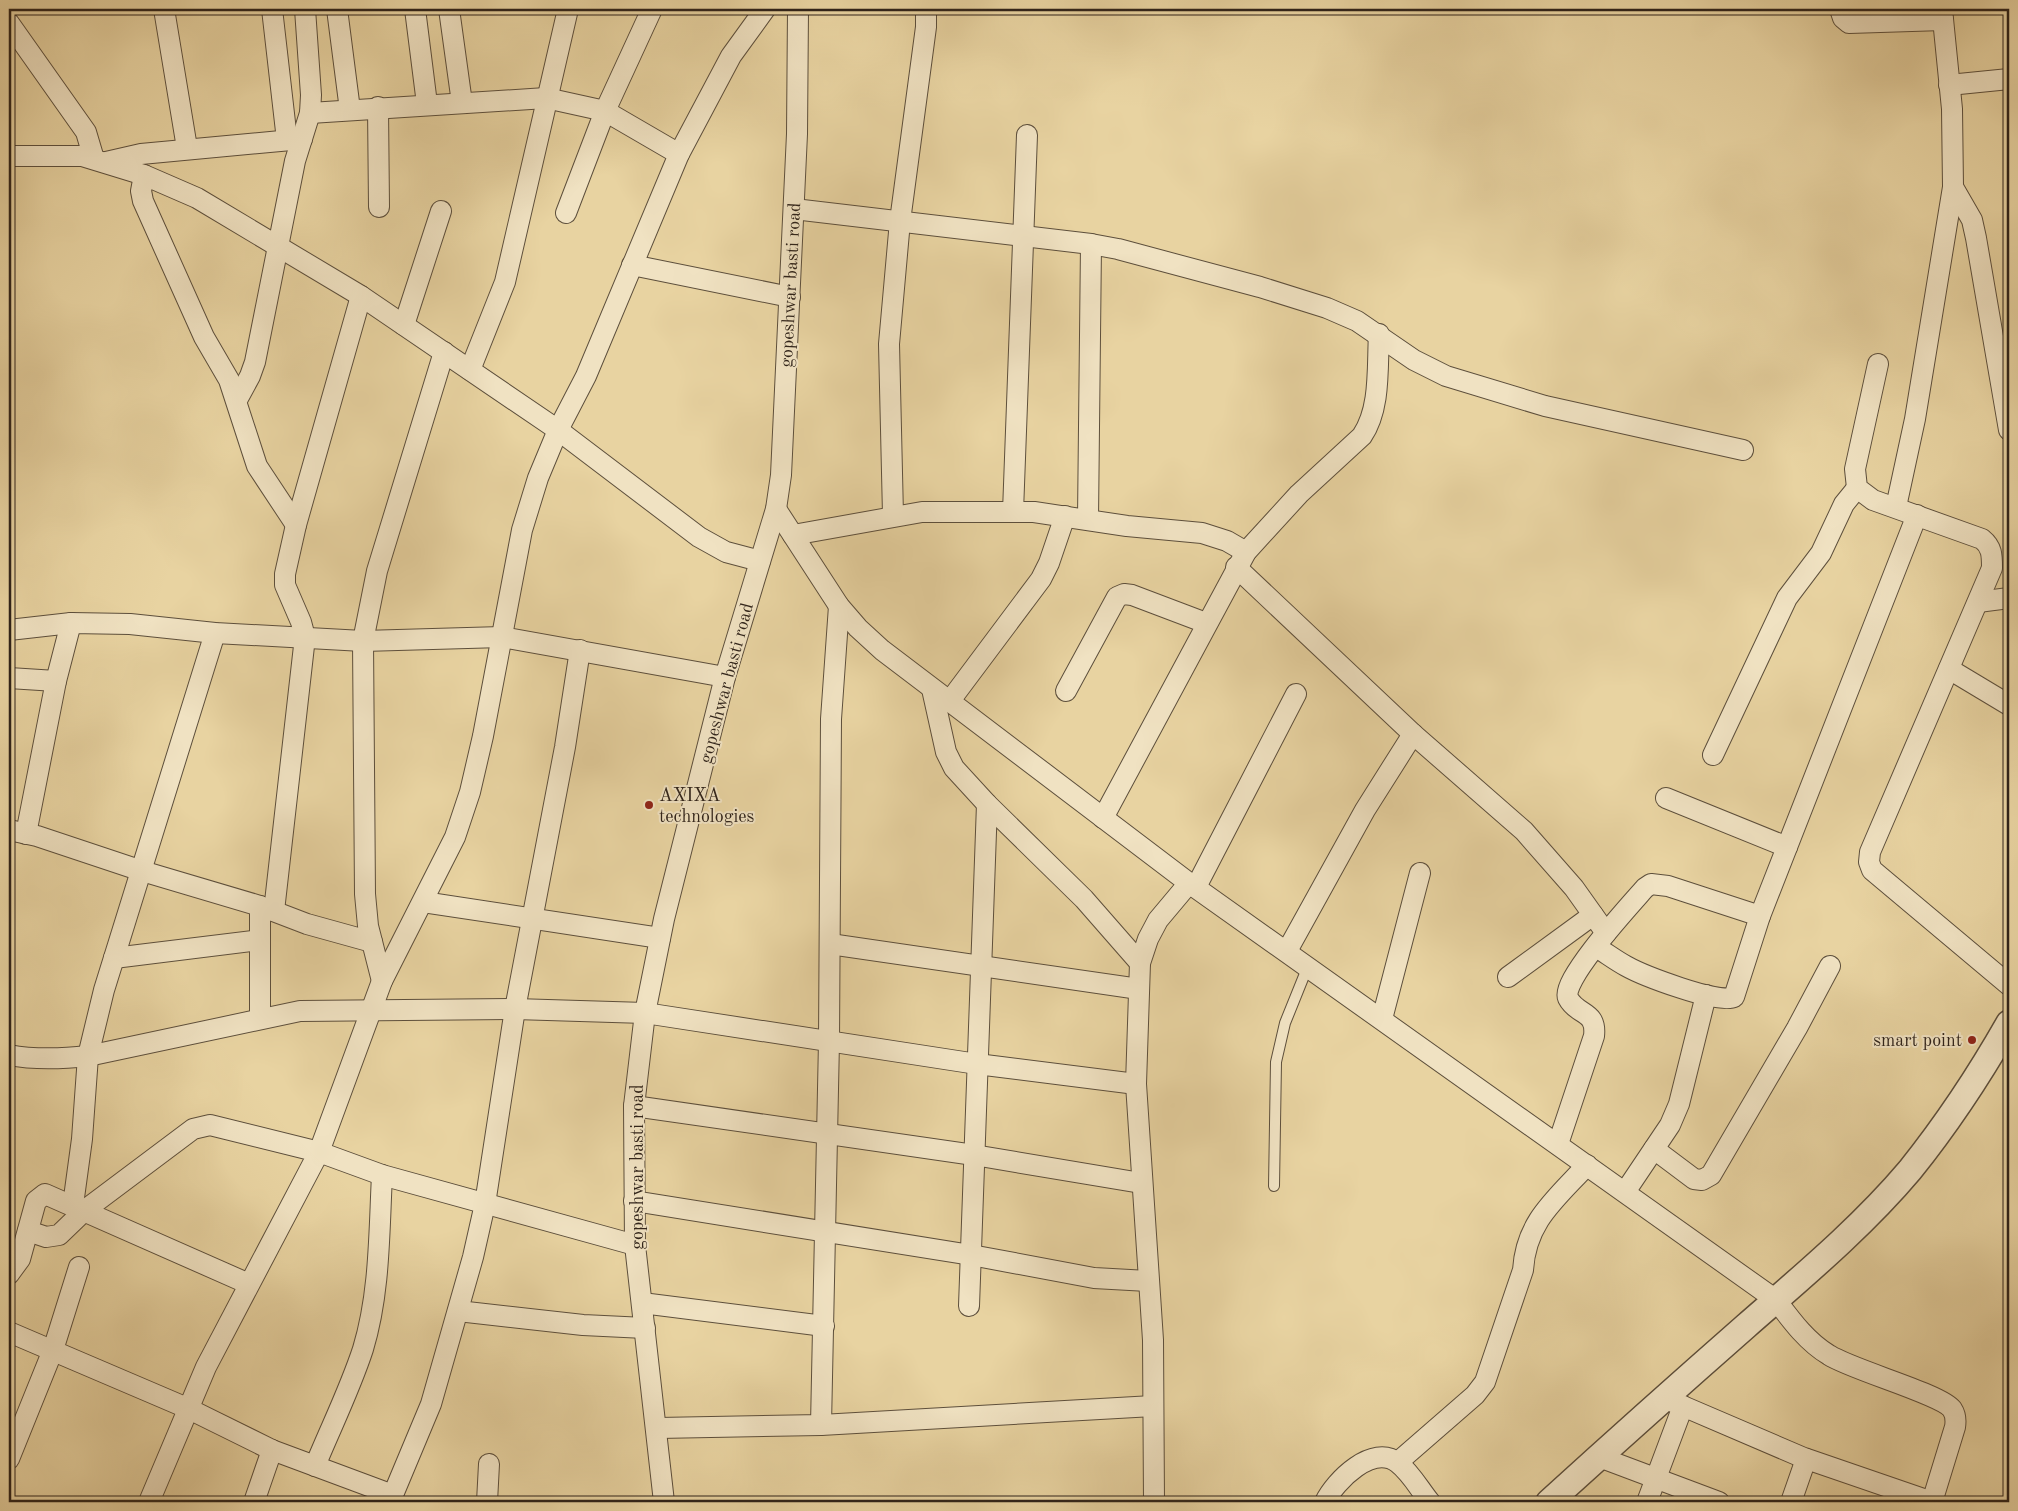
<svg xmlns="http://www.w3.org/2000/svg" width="2018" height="1511" viewBox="0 0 2018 1511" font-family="'Old Standard TT',serif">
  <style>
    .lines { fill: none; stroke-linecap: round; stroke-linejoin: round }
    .service-casing { stroke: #5d4f3c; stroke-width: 12 }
    .minor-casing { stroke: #5d4f3c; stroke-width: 22 }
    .tertiary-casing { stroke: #5d4f3c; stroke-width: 28 }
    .service { stroke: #f0e2c2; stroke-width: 10 }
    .minor { stroke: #f0e2c2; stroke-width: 20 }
    .tertiary { stroke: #f0e2c2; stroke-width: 25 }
    .poi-dot { fill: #8f2418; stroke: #f0e2c2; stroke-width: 2 }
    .labels { text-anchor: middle; stroke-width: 4; stroke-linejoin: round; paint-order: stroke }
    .street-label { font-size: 18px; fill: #2f231a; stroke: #f0e2c2 }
    .poi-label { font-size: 18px; fill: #2f231a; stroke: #f0e2c2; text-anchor: start }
  </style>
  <rect width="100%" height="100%" fill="#e8d3a1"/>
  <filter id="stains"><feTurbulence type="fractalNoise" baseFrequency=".004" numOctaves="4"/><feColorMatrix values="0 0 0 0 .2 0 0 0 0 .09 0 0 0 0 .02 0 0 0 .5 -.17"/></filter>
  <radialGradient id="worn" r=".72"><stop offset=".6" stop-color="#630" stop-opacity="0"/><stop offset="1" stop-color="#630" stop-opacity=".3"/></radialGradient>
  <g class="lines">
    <defs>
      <polyline id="service" points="1274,1186 1276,1062 1285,1023 1308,966"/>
      <g id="minor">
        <polyline points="164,9 187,148"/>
        <polyline points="272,9 287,140"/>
        <polyline points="337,9 350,110"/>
        <polyline points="415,9 427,104"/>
        <polyline points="449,9 462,103"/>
        <polyline points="1840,9 1843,18 1849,23 1943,20"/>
        <polyline points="9,23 86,132 94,159"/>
        <polyline points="1949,85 2009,79"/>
        <polyline points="378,107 379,207"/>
        <polyline points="310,113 546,98 605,111 679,154"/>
        <polyline points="9,156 82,156 144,175 197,198 361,296 558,430 699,537 726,552 760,561"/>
        <polyline points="106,162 141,154 302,139"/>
        <polyline points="144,175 141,191 143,201 204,337 229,380 257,466 296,525"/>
        <polyline points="1953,187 1972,220 1976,238 2009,430"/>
        <polyline points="794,209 1091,244 1118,249 1260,287 1327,308 1357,321 1414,360 1446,376 1545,406 1743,450"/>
        <polyline points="566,213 605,111 652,9"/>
        <polyline points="632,265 790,297"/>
        <polyline points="404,325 441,211"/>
        <path d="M1878 364 1855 469 1857 488 1873 500 1982 539C1992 547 1992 555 1992 568L1870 852 1869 862 1872 870 2009 985"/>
        <polyline points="470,370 505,282 568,9"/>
        <polyline points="237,400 250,376 255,362 295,161 310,113 311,95 305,9"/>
        <polyline points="1896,507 1915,419 1953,187 1952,109 1942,9"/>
        <path d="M776 509 839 606 858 628 882 650 1189 883 1776 1300C1791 1320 1807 1342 1829 1355 1852 1370 1941 1394 1952 1409 1956 1415 1956 1421 1955 1427L1932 1502"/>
        <polyline points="1013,512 1027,135"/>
        <polyline points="893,515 889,344 900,221 926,27 926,9"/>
        <polyline points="1088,519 1091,244"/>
        <polyline points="793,535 922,512 1034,512 1127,526 1202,533 1227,541 1246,552"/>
        <polyline points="1236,567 1413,734 1524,831 1574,888 1606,933"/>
        <polyline points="1978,602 2009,598"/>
        <polyline points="9,630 71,623 130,624 215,633 363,641 502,637 725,677"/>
        <polyline points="1949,669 2009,705"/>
        <polyline points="9,678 56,681"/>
        <polyline points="932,689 946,752 954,768 987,804 1084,899 1140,963"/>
        <polyline points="1066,691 1117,597 1124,594 1132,595 1206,623"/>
        <polyline points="949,702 1041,579 1049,563 1065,516"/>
        <polyline points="1713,755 1787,598 1821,553 1844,504 1857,488"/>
        <polyline points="1666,798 1787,847"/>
        <path d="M1103 818 1246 552 1299 494 1362 436C1381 408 1377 367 1379 334"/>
        <polyline points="9,830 37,836 142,871 260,906 307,924 372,942"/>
        <polyline points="26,834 56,681 71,623"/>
        <polyline points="1196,887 1296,694"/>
        <polyline points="423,902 660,938"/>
        <polyline points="274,911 305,637 301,622 285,585 285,574 296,525 361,296"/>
        <polyline points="830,944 1139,989"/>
        <path d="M1596 947C1606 953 1615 960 1626 966 1642 975 1719 1005 1734 997L1760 916 1917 515"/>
        <polyline points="1287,951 1365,810 1413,734"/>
        <polyline points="114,958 260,940"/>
        <polyline points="1508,977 1593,915"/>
        <polyline points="382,981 368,926 365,894 363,641 377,571 444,352"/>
        <polyline points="260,1018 260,906"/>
        <polyline points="1382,1019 1420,873"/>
        <path d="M9 1055C35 1060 61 1059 88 1056L300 1011 515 1009 645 1013 977 1064 1136 1084"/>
        <polyline points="634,1106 974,1155 1141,1183"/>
        <path d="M1558 1144 1594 1036C1597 1010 1577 1016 1568 998 1560 981 1631 904 1645 888L1651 884 1668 886 1760 916"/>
        <polyline points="1654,1149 1694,1179 1702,1180 1711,1175 1797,1028 1830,966"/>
        <polyline points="1625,1192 1670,1125 1679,1104 1706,995"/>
        <polyline points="634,1201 971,1255 1094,1278 1148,1281"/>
        <polyline points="73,1205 82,1139 88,1056 104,990 215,633"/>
        <polyline points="28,1231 46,1237 59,1235 85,1210 193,1129 210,1125 319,1152 382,1175 635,1245"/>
        <polyline points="9,1274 20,1259 36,1201 45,1194 249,1284"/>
        <polyline points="642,1303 824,1326"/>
        <polyline points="969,1306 987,804"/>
        <polyline points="458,1311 583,1325 645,1328"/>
        <polyline points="9,1332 187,1408 272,1450 393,1495"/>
        <polyline points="1664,1398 1804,1458 1932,1502"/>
        <polyline points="821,1425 829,1041 831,719 839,606"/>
        <polyline points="658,1428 821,1425 1153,1406"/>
        <polyline points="1599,1457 1719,1502"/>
        <polyline points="9,1459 53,1350 79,1267"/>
        <path d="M1398 1462 1475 1395 1485 1382 1523 1270C1526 1221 1556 1199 1587 1165"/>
        <path d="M315 1466C331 1427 350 1389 363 1349 380 1293 379 1233 382 1175"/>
        <polyline points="149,1502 206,1367 319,1152 382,981 455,837 470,792 483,736 522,530 538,478 558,430 586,376 679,154 731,56 765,9"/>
        <polyline points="254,1502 272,1450"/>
        <polyline points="390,1502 431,1404 473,1257 485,1204 515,1009 565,747 580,650"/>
        <polyline points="487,1502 489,1464"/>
        <polyline points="664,1502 635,1245 634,1106 645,1013 664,919 725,677 776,509 781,475 797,134 798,9"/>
        <polyline points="1154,1502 1153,1340 1136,1084 1140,963 1148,939 1158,920 1189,883"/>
        <path d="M1325 1502C1335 1481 1373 1443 1398 1463 1411 1473 1420 1490 1430 1502"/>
        <polyline points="1647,1502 1683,1406"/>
        <polyline points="1791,1502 1806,1459"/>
      </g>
      <path id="tertiary" d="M1549 1502C1614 1443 1680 1384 1746 1326 1802 1277 1862 1227 1910 1170 1947 1124 1980 1074 2009 1023"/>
    </defs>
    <!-- service casing -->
    <use href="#service" class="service-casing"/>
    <!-- minor casing -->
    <use href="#minor" class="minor-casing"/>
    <!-- tertiary casing -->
    <use href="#tertiary" class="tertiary-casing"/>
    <!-- service -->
    <use href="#service" class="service"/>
    <!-- minor -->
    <use href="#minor" class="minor"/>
    <!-- tertiary -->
    <use href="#tertiary" class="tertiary"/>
  </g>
  <!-- markers -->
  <g class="poi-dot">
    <circle cx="649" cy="805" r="5"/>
    <circle cx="1972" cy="1040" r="5"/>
  </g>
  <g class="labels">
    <!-- street labels -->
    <g class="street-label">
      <text transform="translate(790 285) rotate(-87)" y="6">gopeshwar basti road</text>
      <text transform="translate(726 683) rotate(-75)" y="6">gopeshwar basti road</text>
      <text transform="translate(637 1167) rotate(-90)" y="6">gopeshwar basti road</text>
    </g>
    <!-- poi labels -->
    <g class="poi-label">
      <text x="659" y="801">AXIXA<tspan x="659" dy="21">technologies</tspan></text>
      <text x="1962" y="1046" text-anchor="end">smart point</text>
    </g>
  </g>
  <!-- margin -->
  <rect width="2018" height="1511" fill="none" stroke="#e8d3a1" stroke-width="30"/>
  <rect x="10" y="10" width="1998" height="1491" fill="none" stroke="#2f231a" stroke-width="2.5"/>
  <rect x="15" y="15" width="1988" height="1481" fill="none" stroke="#2f231a"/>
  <rect width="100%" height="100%" filter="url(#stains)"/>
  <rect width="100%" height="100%" fill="url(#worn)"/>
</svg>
